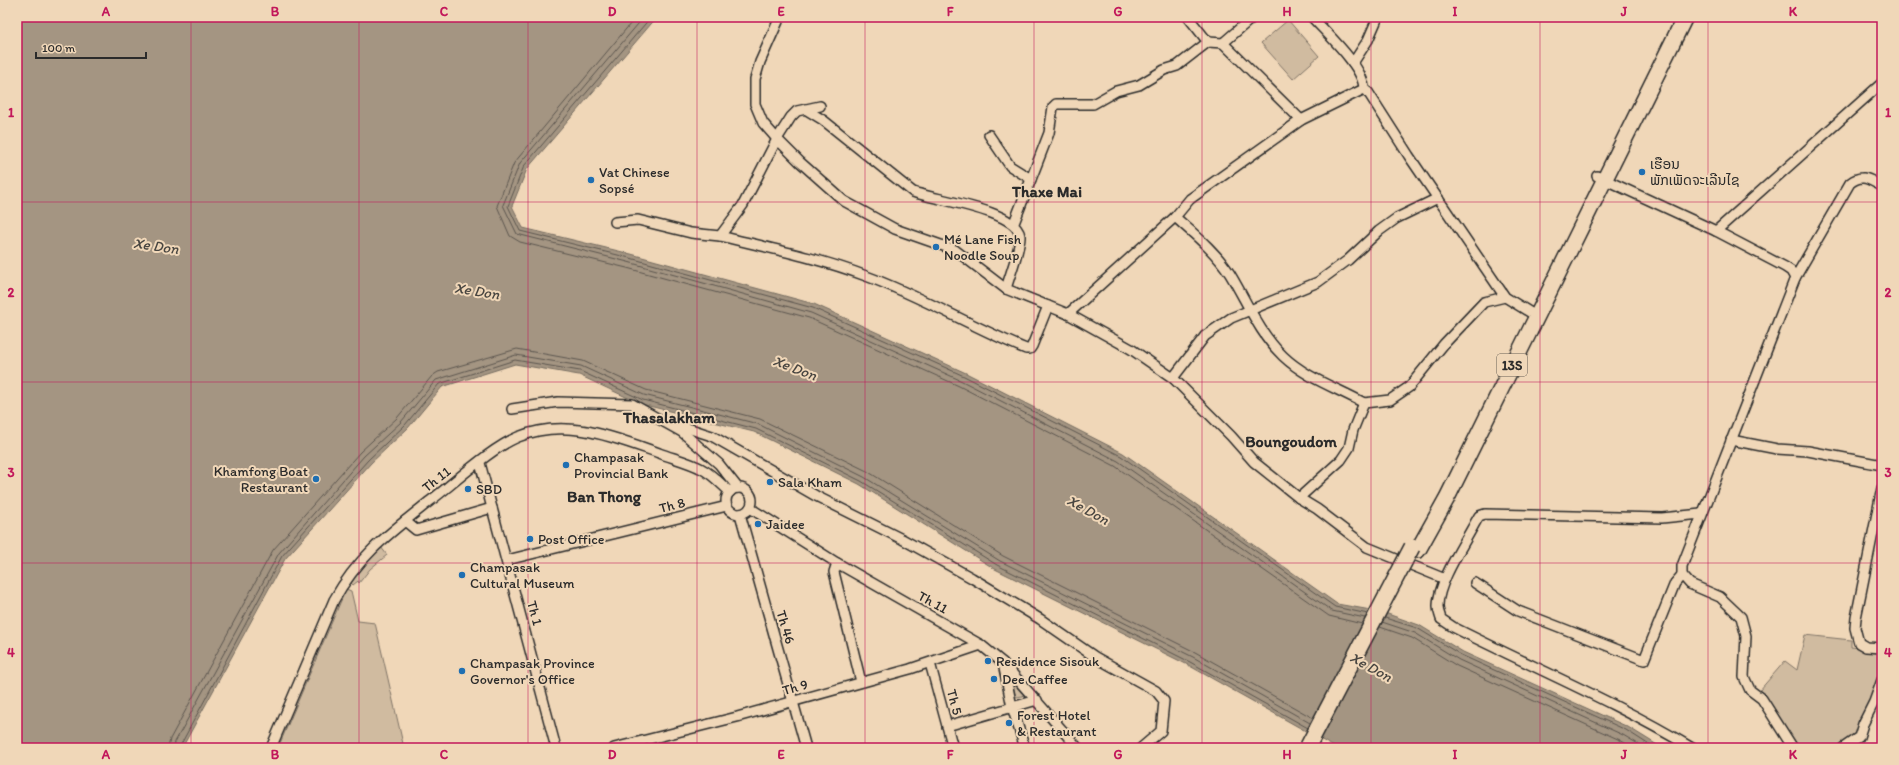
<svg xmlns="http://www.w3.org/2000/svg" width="1899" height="765" viewBox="0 0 1899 765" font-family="Itim,'Noto Sans Lao',sans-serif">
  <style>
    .green { fill: #d0bba0; stroke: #7e7366 }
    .water { fill: #a49582; stroke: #746b5f }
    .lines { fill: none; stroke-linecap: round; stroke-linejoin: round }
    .shore { stroke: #5b554e; stroke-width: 1 }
    .stream { stroke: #746b5f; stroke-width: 2 }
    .minor-casing { stroke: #2b2b2b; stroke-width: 12 }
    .trunk-casing { stroke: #2b2b2b; stroke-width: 18 }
    .minor { stroke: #f0d7b8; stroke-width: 9 }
    .trunk { stroke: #f0d7b8; stroke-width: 15 }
    .trunk-bridge-casing { stroke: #2b2b2b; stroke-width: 18; stroke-linecap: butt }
    .trunk-bridge { stroke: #f0d7b8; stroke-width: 15 }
    .grid { fill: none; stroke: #c2185b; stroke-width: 1; stroke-opacity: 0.55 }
    .poi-dot { fill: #1f6fb2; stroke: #f0d7b8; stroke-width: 1.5 }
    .labels { text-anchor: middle; stroke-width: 4; stroke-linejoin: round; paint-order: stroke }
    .shield { fill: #f0d7b8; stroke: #665f55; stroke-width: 1 }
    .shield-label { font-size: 13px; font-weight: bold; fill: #2b2b2b }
    .poi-label { font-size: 14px; fill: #2b2b2b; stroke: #f0d7b8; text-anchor: start }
    .street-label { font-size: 14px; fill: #2b2b2b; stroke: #f0d7b8 }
    .water-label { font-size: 15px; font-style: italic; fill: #494641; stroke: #f0d7b8 }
    .quarter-label { font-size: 16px; font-weight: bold; fill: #2b2b2b; stroke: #f0d7b8 }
    .neatline { fill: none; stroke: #c2185b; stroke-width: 1.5 }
    .grid-label { font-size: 13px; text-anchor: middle; font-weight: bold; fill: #c2185b }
  </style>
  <rect width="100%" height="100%" fill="#f0d7b8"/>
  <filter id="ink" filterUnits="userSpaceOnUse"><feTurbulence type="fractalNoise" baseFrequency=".025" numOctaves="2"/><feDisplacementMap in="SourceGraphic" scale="8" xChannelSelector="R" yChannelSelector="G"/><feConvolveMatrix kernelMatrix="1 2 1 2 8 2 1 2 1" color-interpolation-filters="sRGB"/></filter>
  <g filter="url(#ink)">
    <!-- green -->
    <g class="green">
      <polygon points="1288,20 1319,56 1293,79 1261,43"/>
      <polygon points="381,547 387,555 370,569 359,583 358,581 353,585 351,583 364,565"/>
      <polygon points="346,589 351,591 358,621 375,623 404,748 278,748"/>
      <polygon points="1805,635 1851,640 1851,647 1882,651 1882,670 1871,702 1857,736 1839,748 1799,748 1759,691 1785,661 1797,670"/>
      <polygon points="1011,678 1024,693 1023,696 1016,697"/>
    </g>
    <!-- water -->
    <polygon class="water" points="17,17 657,17 527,169 512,206 523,228 631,254 814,304 966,373 1123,453 1337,604 1382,612 1419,625 1463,652 1628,727 1662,748 1336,748 1188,665 995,569 859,484 754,432 641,404 579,375 515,364 442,387 408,428 371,463 285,559 182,748 17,748"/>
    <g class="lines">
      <!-- shore -->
      <g class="shore">
        <polyline points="636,17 514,163 497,206 510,236 520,242 627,268 809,318 959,386 1115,466 1329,616 1362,624"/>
        <polyline points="644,17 520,163 503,205 517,234 628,262 811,313 962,381 1118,461 1332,611 1365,618"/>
        <polyline points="651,17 524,166 508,206 520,231 630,258 813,308 964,376 1121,456 1335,607 1368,614"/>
        <polyline points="1385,618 1417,628 1461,655 1626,730 1654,748"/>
        <polyline points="1382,622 1415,633 1459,660 1623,735 1645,748"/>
        <polyline points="1380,627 1412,638 1457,666 1620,740 1633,748"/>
        <polyline points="168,748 170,739 273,550 360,452 397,418 432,376 438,372 517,349 583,361 646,390 760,419 867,471 1003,556 1195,652 1313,718"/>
        <polyline points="174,748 175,742 279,553 364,456 401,422 436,380 516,355 581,366 644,395 758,424 864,477 1000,561 1193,657 1310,723"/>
        <polyline points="179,748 282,556 368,460 405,425 439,384 515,360 580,371 643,400 756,429 861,481 997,565 1190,662 1308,728"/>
      </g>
      <!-- stream -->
      <polyline class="stream" points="867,17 880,17"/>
      <defs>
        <g id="minor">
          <polyline points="780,17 760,62 755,79 755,104 763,123 777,139 800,162 844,201 895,229 955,250 1006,289 1068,314 1131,349 1173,378 1231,436 1254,462 1299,498 1317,509 1367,547 1445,579"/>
          <polyline points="1188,17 1208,42"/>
          <path d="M1312 17C1327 34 1364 67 1364 89L1368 92 1409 156 1505 297 1536 316"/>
          <polyline points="1223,43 1301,120"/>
          <polyline points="1353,63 1368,40 1378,17"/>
          <path d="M805 109 823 120 913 192C935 200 1017 210 1020 236 1021 247 1009 277 1006 289"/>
          <polyline points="989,135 1010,166 1031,179"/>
          <polyline points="1597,176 1716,231 1785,267 1791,271 1795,278 1682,566 1682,575 1690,584 1720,597 1741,617 1746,636 1744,677 1750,690 1762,699 1793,748"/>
          <path d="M1175 217C1194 234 1216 252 1230 274 1247 302 1259 333 1283 356 1306 378 1337 388 1364 403"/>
          <polyline points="615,222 638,220 691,233 720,236 743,205 777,139 791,117 797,111 820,106"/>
          <polyline points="1014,223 1049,133 1053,107 1056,104 1093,104 1116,91 1139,85 1164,70 1177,66 1208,42 1223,43 1253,17"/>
          <polyline points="1716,231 1882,83"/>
          <path d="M720 236C769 248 819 258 866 276 921 296 972 327 1026 349H1030L1032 346 1048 306"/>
          <path d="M1795 278 1850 183C1863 173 1869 180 1882 186"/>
          <polyline points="1068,314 1175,217 1190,199 1301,120 1364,89"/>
          <polyline points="1173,378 1205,336 1231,318 1318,282 1348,260 1379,231 1397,218 1438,198"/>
          <polyline points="512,409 558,402 632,404 682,432 719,464 738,488"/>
          <polyline points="660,419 712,436 816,496 902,539 972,578 1040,619 1095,657 1156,691 1164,701 1161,731 1141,748"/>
          <polyline points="1731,440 1777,449 1808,451 1882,465"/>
          <polyline points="480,463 556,748"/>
          <polyline points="1882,488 1856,618 1855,628 1859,643 1866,647 1882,648"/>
          <circle cx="739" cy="501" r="13"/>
          <polyline points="1299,498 1341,460 1349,448 1353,430 1364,403 1390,400 1409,387 1444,344 1484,302 1505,297"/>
          <polyline points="750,508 837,563 981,645 1003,663 1078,748"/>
          <polyline points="740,514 806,748"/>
          <polyline points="405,521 416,530 492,508"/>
          <polyline points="507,560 727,506"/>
          <polyline points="837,563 834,572 861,682"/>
          <polyline points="1475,583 1518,611 1644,660 1675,583 1682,575"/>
          <polyline points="930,663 953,748"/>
          <polyline points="1003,663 1012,707 1025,748"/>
          <polyline points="947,726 1037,700"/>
          <path d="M271 748 334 600C358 556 391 532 430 501 454 483 491 448 518 437 566 417 613 437 659 453 672 458 689 462 702 469 712 474 721 484 730 492"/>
          <polyline points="614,748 737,717 910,669 981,645"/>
          <path d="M1692 748C1616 702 1532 667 1453 627L1441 619C1440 615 1438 611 1438 607 1437 584 1464 544 1475 523L1479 516 1485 514 1662 518 1701 514"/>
          <polyline points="1843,748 1859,737 1863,724 1874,702 1882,680"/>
        </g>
        <polyline id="trunk" points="1418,550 1447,498 1685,17"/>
      </defs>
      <!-- minor casing -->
      <use href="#minor" class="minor-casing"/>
      <!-- trunk casing -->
      <use href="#trunk" class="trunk-casing"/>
      <!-- minor -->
      <use href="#minor" class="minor"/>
      <!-- trunk -->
      <use href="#trunk" class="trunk"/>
      <defs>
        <polyline id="trunk-bridge" points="1307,748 1412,547"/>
      </defs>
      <!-- trunk-bridge casing -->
      <use href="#trunk-bridge" class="trunk-bridge-casing"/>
      <!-- trunk-bridge -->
      <use href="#trunk-bridge" class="trunk-bridge"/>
    </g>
  </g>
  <!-- grid -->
  <path class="grid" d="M191 17V748M359 17V748M528 17V748M697 17V748M865 17V748M1034 17V748M1202 17V748M1371 17V748M1540 17V748M1708 17V748M17 202H1882M17 382H1882M17 563H1882"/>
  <!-- markers -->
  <g class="poi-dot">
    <circle cx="1642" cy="172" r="4"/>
    <circle cx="591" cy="180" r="4"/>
    <circle cx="936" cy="247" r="4"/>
    <circle cx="566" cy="465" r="4"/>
    <circle cx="316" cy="479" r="4"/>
    <circle cx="770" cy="482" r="4"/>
    <circle cx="468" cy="489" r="4"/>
    <circle cx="758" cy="524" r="4"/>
    <circle cx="530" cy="539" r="4"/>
    <circle cx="462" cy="575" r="4"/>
    <circle cx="988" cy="661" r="4"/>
    <circle cx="462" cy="671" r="4"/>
    <circle cx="994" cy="679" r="4"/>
    <circle cx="1009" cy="723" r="4"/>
  </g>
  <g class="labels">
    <!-- shield labels -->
    <rect class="shield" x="1497" y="354" width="30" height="22" rx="3"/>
    <g class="shield-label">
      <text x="1512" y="370">13S</text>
    </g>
    <!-- poi labels -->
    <g class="poi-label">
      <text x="1650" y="169">ເຮືອນ<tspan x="1650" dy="16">ພັກເພັດຈະເລີນໄຊ</tspan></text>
      <text x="599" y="177">Vat Chinese<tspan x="599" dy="16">Sopsé</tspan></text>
      <text x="944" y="244">Mé Lane Fish<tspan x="944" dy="16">Noodle Soup</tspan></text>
      <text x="574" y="462">Champasak<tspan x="574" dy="16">Provincial Bank</tspan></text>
      <text x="308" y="476" text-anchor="end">Khamfong Boat<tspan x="308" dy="16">Restaurant</tspan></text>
      <text x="778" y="487">Sala Kham</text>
      <text x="476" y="494">SBD</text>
      <text x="766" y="529">Jaidee</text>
      <text x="538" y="544">Post Office</text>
      <text x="470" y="572">Champasak<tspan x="470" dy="16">Cultural Museum</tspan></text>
      <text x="996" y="666">Residence Sisouk</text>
      <text x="470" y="668">Champasak Province<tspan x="470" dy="16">Governor's Office</tspan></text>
      <text x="1002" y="684">Dee Caffee</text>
      <text x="1017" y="720">Forest Hotel<tspan x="1017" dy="16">&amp; Restaurant</tspan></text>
    </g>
    <!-- street labels -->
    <g class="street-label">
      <text transform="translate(436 479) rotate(-38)" y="5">Th 11</text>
      <text transform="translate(672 505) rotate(-14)" y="5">Th 8</text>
      <text transform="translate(933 602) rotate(29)" y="5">Th 11</text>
      <text transform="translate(535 613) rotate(75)" y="5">Th 1</text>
      <text transform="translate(786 627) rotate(73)" y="5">Th 46</text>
      <text transform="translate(795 687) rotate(-16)" y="5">Th 9</text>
      <text transform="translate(955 702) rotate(75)" y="5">Th 5</text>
    </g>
    <!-- water labels -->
    <g class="water-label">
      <text transform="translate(156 246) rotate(8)" y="5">Xe Don</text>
      <text transform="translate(477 291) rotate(9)" y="5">Xe Don</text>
      <text transform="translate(795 368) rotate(21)" y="5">Xe Don</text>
      <text transform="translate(1088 510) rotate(29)" y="5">Xe Don</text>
      <text transform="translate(1371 667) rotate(29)" y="5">Xe Don</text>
    </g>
    <!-- quarter labels -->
    <g class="quarter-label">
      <text x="1047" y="197">Thaxe Mai</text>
      <text x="669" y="423">Thasalakham</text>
      <text x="1291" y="447">Boungoudom</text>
      <text x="604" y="502">Ban Thong</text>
    </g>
  </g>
  <!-- margin -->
  <rect width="1899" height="765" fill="none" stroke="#f0d7b8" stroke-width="44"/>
  <!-- scale -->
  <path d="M36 52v6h110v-6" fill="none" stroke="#2b2b2b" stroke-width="2"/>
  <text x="42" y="52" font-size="12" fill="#2b2b2b" stroke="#f0d7b8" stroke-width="3" paint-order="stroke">100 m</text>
  <rect x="22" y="22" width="1855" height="721" class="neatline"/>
  <g class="grid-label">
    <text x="106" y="16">A</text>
    <text x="275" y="16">B</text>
    <text x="444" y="16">C</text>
    <text x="612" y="16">D</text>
    <text x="781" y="16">E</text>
    <text x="950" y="16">F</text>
    <text x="1118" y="16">G</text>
    <text x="1287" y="16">H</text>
    <text x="1455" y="16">I</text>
    <text x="1624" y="16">J</text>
    <text x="1793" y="16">K</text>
    <text x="11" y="117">1</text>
    <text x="1888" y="117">1</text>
    <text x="11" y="297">2</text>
    <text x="1888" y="297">2</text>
    <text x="11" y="477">3</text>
    <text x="1888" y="477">3</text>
    <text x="11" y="657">4</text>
    <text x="1888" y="657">4</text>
    <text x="106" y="759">A</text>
    <text x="275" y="759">B</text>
    <text x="444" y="759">C</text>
    <text x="612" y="759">D</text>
    <text x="781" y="759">E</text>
    <text x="950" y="759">F</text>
    <text x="1118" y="759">G</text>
    <text x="1287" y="759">H</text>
    <text x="1455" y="759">I</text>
    <text x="1624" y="759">J</text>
    <text x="1793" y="759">K</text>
  </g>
</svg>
